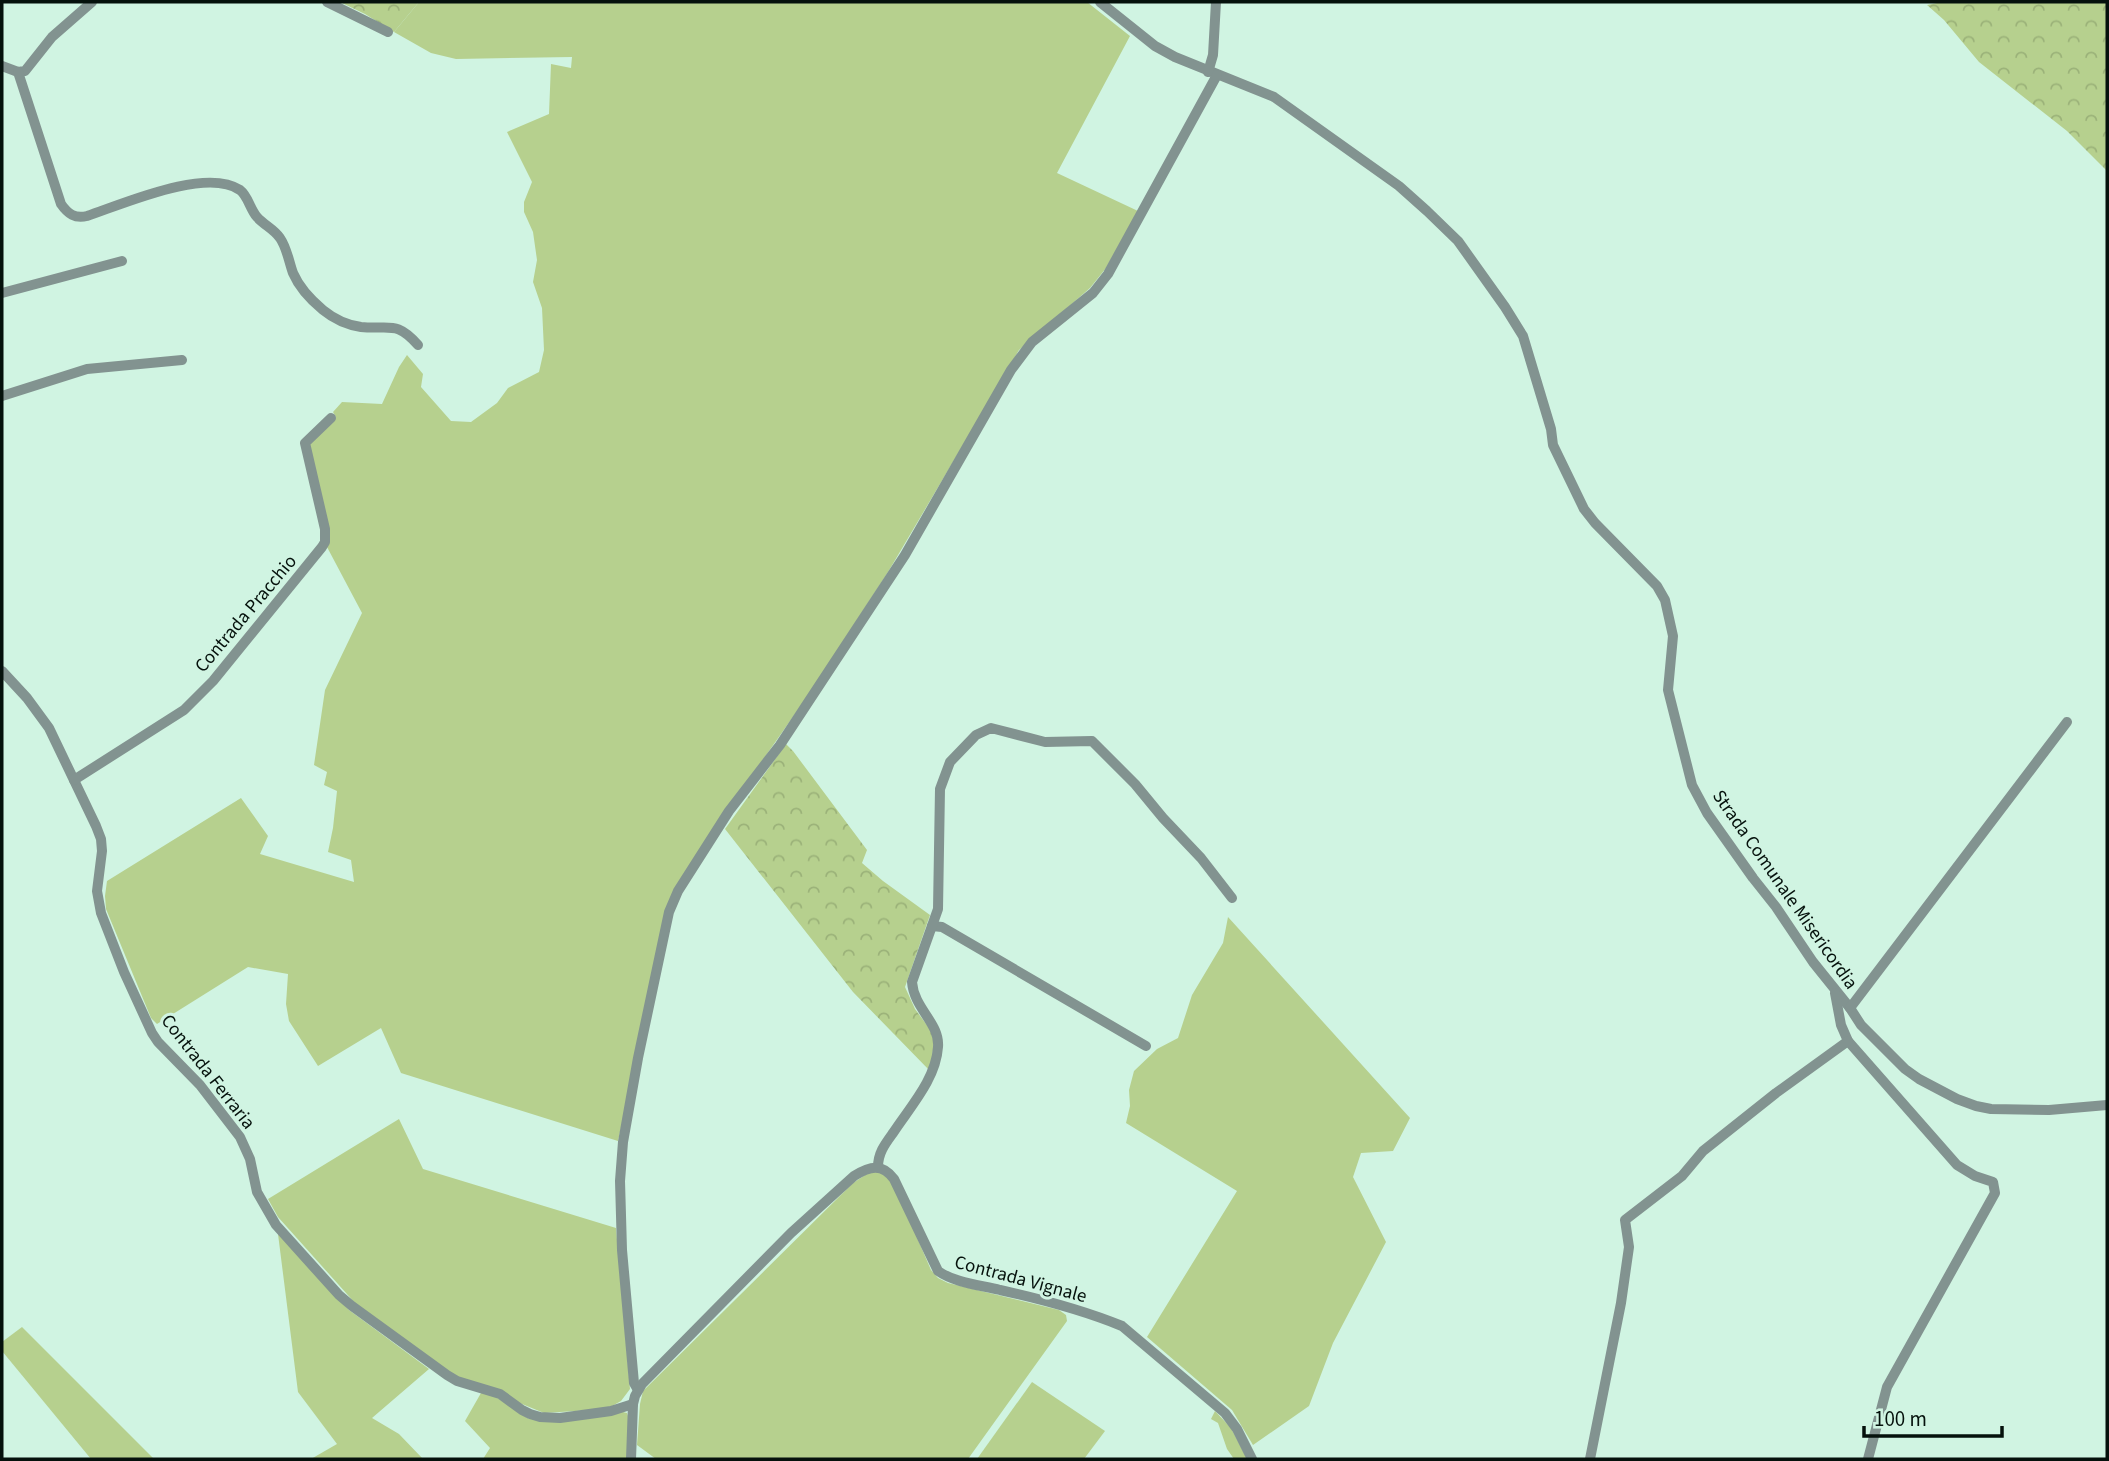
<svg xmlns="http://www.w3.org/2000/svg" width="2109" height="1461" viewBox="0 0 2109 1461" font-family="'Source Sans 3',sans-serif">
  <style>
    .green { fill: #b6d08e }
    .forest { fill: url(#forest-crowns) }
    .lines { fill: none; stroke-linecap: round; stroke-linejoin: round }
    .minor { stroke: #829390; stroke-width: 10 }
    .labels { text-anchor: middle; stroke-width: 6; stroke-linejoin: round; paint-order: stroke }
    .street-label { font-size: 19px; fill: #05110c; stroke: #d0f4e2 }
  </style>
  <defs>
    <pattern id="forest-crowns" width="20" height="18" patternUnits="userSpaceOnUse" patternTransform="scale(1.75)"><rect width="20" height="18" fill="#b6d08e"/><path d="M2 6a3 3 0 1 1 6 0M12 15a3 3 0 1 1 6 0" fill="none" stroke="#9bb279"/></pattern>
  </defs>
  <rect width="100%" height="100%" fill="#d0f4e2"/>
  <!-- green -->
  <g class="green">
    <polygon points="419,2 1087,2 1130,36 1057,173 1138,211 1106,268 1090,288 1019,350 888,572 811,691 694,858 675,890 618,1141 401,1073 381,1028 318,1066 289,1021 286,1004 288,974 248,967 157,1024 151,1018 106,909 105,896 107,881 241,798 268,836 260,854 354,882 351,860 328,852 333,828 337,791 324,785 327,772 314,765 325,690 362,613 327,547 309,444 336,417 333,412 342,402 382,404 399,367 407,355 423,374 421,387 451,421 471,422 497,403 508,388 539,372 544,350 542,308 533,282 537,260 533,232 524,212 524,202 532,182 507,132 549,114 551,64 571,68 572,57 456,59 431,53 394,32"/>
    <polygon points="1228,917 1410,1118 1393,1151 1361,1153 1353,1177 1386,1242 1333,1343 1309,1406 1253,1445 1232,1410 1147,1337 1237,1191 1126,1123 1130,1106 1129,1090 1134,1071 1157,1049 1178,1038 1192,995 1223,943"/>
    <polygon points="399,1119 423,1169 616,1228 630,1389 621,1401 607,1409 544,1413 458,1378 355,1303 278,1217 268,1199"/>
    <polygon points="879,1171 893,1182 931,1270 938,1278 948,1283 1059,1310 1066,1315 1067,1321 968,1459 656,1459 637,1445 640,1404 643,1391 853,1183 870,1172"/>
    <polygon points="278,1234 349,1310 429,1369 372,1418 399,1434 423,1459 311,1459 337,1444 298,1392"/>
    <polygon points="22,1327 154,1459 91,1459 2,1351 2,1342"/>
    <polygon points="1032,1382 1105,1431 1084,1459 977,1459"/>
    <polygon points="481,1393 493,1395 529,1419 619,1411 627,1413 629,1419 627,1459 483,1459 490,1448 465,1421"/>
    <polygon points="1215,1411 1231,1428 1247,1459 1234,1459 1227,1449 1218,1423 1211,1419"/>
  </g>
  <!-- forest -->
  <g class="forest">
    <polygon points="340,2 419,2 394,32 365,14"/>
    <polygon points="1942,2 2107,2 2107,171 2067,131 1979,62 1944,20 1927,5"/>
    <polygon points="786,744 793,751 867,850 862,863 883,881 930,915 905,987 915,1009 935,1036 930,1071 853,992 725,829"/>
  </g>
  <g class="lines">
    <!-- minor -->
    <g class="minor">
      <polyline points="327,2 388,32"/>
      <polyline points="1100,2 1155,46 1175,57 1274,97 1399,186 1427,211 1458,241 1505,307 1523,336 1551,429 1553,445 1584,509 1595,523 1657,586 1665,600 1673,636 1668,690 1692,785 1707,813 1753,878 1776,907 1813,962 1850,1008 1861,1025 1905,1069 1919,1079 1957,1099 1976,1106 1991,1109 2049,1110 2107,1105"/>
      <polyline points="2,66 18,72 25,71 52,37 92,2"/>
      <path d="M18 72 61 204C68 214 75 219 87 216 123 204 206 167 240 190 248 196 250 209 257 217 264 225 274 229 280 238 287 248 289 262 293 273 299 287 311 300 323 310 334 319 347 325 361 327 390 330 396 320 418 345"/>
      <polyline points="1208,72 1213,55 1216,2"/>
      <polyline points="2,293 122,261"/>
      <polyline points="2,396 87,369 182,360"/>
      <polyline points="2,671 27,698 49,728 96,826 101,839 102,851 97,891 101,913 124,972 152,1033 158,1042 200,1085 240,1137 250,1159 257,1192 276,1225 339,1295 352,1306 447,1375 457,1381 500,1394 522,1410 530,1414 540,1417 560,1418 611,1411 633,1404"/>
      <polyline points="74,780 184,710 213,681 322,547 325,542 325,529 305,443 331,418"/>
      <polyline points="932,926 942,927 1146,1046"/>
      <polyline points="1835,993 1841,1025 1848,1041 1957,1165 1975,1176 1993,1182 1995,1193 1887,1387 1868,1459"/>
      <polyline points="1850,1008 2067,722"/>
      <path d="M878 1167C878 1153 885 1144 893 1133 910 1107 936 1079 938 1047 940 1023 914 1009 912 982L938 909 940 789 950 762 976 735 991 728 1045 742 1092 741 1135 784 1163 818 1201 858 1232 898"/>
      <polyline points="638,1390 634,1383 622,1250 620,1181 623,1142 638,1058 669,912 678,891 729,811 780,745 905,555 1011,370 1032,342 1093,293 1108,274 1217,75"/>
      <path d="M631 1459 633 1404 635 1396 642 1384 791 1233 854 1176C870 1166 882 1163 894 1179L938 1271C955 1283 980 1285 1000 1290 1041 1299 1083 1310 1122 1326L1225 1413 1237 1429 1252 1459"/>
      <polyline points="1590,1459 1621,1303 1629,1247 1625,1220 1682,1176 1703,1151 1776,1093 1848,1041"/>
    </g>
  </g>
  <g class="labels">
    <!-- street labels -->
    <g class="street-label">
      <text transform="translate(245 613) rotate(-50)" y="7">Contrada Pracchio</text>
      <text transform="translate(1786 889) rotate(55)" y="7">Strada Comunale Misericordia</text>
      <text transform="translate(209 1071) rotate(52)" y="7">Contrada Ferraria</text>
      <text transform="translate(1021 1278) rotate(15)" y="7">Contrada Vignale</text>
    </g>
  </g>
  <!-- border -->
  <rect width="2109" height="1461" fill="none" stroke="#05110c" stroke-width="7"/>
  <!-- scale -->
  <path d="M1864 1426v10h138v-10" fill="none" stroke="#05110c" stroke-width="3.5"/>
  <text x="1874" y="1426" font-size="21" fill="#05110c" stroke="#d0f4e2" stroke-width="5" paint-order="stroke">100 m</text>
</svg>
